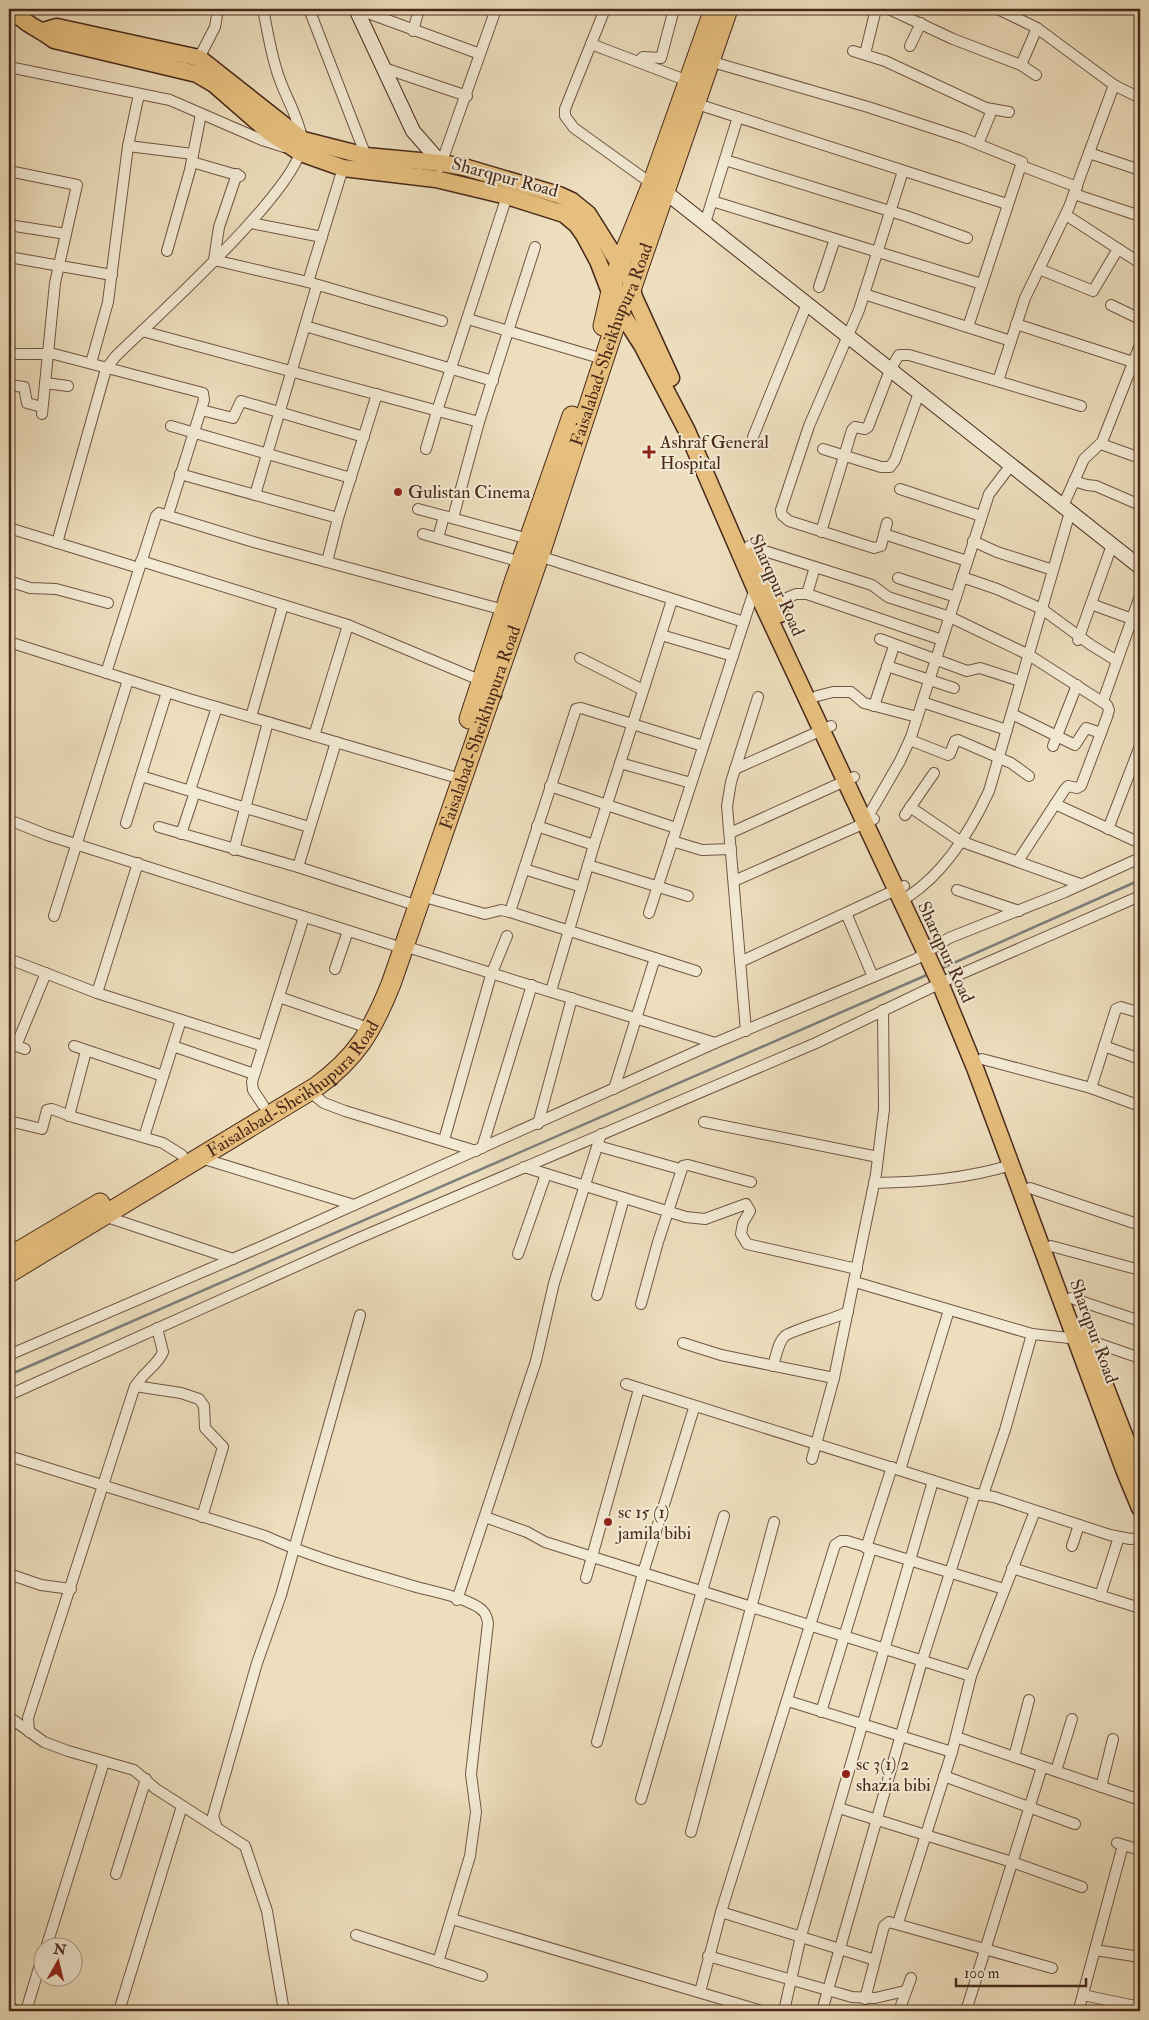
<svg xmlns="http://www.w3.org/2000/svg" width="1149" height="2020" viewBox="0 0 1149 2020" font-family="'IM FELL Double Pica',serif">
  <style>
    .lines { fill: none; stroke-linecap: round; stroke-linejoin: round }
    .stream { stroke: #7c7f7c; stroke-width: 2.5 }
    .street-casing { stroke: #715644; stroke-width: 12 }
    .secondary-casing { stroke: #48291b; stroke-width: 16 }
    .primary-casing { stroke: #48291b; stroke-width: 19 }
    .highway-casing { stroke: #48291b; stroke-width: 21 }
    .street { stroke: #f3ead4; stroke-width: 10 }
    .secondary { stroke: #f3ead4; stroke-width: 14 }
    .primary { stroke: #e6bf7e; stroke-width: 16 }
    .highway { stroke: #e6bf7e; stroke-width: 19 }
    .poi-dot { fill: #8f2418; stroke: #f3ead4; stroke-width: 2 }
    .labels { text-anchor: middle; stroke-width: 4; stroke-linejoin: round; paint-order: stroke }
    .street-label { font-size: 18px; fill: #48291b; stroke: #f3ead4 }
    .poi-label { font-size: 18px; fill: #48291b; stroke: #f3ead4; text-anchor: start }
  </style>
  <rect width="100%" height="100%" fill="#eddebd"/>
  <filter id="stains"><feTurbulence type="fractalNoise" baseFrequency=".004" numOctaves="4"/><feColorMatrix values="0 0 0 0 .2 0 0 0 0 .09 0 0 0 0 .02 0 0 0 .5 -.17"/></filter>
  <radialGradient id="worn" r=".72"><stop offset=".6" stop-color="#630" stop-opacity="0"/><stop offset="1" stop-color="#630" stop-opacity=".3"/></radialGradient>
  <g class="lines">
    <!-- stream -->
    <g class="stream">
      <polyline points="940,969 1140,880"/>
      <polyline points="9,1375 929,974"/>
    </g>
    <defs>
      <g id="street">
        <polyline points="309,9 366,156"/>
        <polyline points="357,9 480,54"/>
        <polyline points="605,9 565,109 565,116 574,128 652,184"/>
        <polyline points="889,9 953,39 1021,65 1036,75"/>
        <polyline points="998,9 1037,28 1114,85 1140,98"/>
        <polyline points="413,31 419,9"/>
        <polyline points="591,44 688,81"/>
        <polyline points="910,46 921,23"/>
        <polyline points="853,51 885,61 986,108 1009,112"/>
        <polyline points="865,54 876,9"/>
        <polyline points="199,58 215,27 218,9"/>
        <polyline points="709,61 868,107 963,138 1022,162 968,327"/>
        <polyline points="638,62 643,57 661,58 674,9"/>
        <polyline points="1021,65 1037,28"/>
        <polyline points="9,67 170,100 262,140 284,147"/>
        <polyline points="384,68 467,96"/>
        <polyline points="694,103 1007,204"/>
        <polyline points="978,144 992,110"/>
        <polyline points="128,146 193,154"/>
        <polyline points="1089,153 1140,170"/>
        <polyline points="725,160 906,216 967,238"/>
        <polyline points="192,162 240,176"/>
        <polyline points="1022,166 1077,187"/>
        <polyline points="440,167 496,9"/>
        <polyline points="9,171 77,185 55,283 42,414"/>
        <polyline points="237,174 219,227 214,260 308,282 442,321"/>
        <polyline points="1074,194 1140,216"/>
        <polyline points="712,201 982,284"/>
        <polyline points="1066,215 1140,263"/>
        <polyline points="251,223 322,237"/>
        <polyline points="705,223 738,117"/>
        <polyline points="9,225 66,234"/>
        <polyline points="167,251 190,170 201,114"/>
        <polyline points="9,257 112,275"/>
        <polyline points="1039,269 1093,291 1118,249"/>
        <polyline points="308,282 343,168"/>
        <polyline points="819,287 835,239"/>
        <polyline points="864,294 1011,341"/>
        <polyline points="1111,305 1140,319"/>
        <polyline points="468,319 593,356"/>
        <polyline points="1016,324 1133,362"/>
        <polyline points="305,326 493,381"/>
        <polyline points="142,331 479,422"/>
        <polyline points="9,354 54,354 203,393 204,400 168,515"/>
        <polyline points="91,363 108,302 128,146 139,94"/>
        <polyline points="998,381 1025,298 1069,207 1114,85"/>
        <polyline points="45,383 68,386"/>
        <polyline points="9,385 24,387 27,403 42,407"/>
        <polyline points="201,410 233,418 241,401 364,437"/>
        <polyline points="171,426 351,478"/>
        <polyline points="753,437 807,304"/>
        <polyline points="1101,444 1140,458"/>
        <polyline points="426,449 437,411 507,196"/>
        <polyline points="823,449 881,467 890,467 895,460 919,393"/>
        <polyline points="180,474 338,518"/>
        <polyline points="1074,481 1087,485 1096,486 1140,505"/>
        <polyline points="900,489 981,516"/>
        <polyline points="255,495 317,285"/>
        <polyline points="1063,506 1084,459 1102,442 1140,345"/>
        <polyline points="418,509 529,539"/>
        <polyline points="453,518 479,422 535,247"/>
        <polyline points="887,523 881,546 874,548 789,521 782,515 781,510 809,426 859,310 903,171"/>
        <polyline points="9,528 139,568"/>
        <polyline points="821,532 852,430 855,427 865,429 868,427 890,370 899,355 909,355 1081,406"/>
        <polyline points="423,534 521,562"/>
        <polyline points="884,534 967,561"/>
        <polyline points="438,538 444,516"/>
        <polyline points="973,541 997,552 1053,570"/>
        <path d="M57 543 106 369 115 357C148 324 310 180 302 139 298 114 282 92 276 68 270 49 267 28 263 9"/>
        <polyline points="749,546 872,585 888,597 950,617 1029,655 1107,705 1109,710 1107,717 1081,786 1077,788 1068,786 1065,789 1018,861"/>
        <polyline points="539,556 744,622"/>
        <polyline points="141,561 348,625 482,681"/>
        <polyline points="327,562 338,518 377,394"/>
        <polyline points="962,577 997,589 1042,609 1091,645 1117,661"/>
        <polyline points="898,578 956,597"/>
        <polyline points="9,581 30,588 56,589 108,603"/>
        <polyline points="807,594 815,567"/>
        <polyline points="775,603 796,594 807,594 942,640"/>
        <polyline points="1091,604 1132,619"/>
        <polyline points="661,635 733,656"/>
        <polyline points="880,639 967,671 980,668 1020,681"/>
        <polyline points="1078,640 1112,545"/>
        <polyline points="9,642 189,699 451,776"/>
        <polyline points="580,658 643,690"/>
        <polyline points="887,666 954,688"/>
        <polyline points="106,673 156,516 159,513 257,543 504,610"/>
        <polyline points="817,696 833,692 851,692 864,703 917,717"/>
        <polyline points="1103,701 1140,596"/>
        <polyline points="922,702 1007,730"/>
        <polyline points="874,706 894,646"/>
        <polyline points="1012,714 1075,745 1086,728 1101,733"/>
        <polyline points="251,717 283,605"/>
        <polyline points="314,736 348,625"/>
        <polyline points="910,740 948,755 950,754 955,741 958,740 1011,763 1029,776"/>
        <polyline points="1053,746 1077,685"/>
        <polyline points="620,763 691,783"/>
        <polyline points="735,769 831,726"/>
        <polyline points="141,776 309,827"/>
        <polyline points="550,786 676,828"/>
        <polyline points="190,790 217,707"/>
        <polyline points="1055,804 1140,843"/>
        <polyline points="910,807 960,841 1080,884"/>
        <polyline points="870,813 900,761 911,737 989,494 1011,465"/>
        <polyline points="905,815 934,773"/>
        <polyline points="9,820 47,835 393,945"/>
        <polyline points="126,823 167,692"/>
        <polyline points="537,826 594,845"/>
        <polyline points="159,827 298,867 409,903"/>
        <polyline points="1108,829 1140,746"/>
        <polyline points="730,833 854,777"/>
        <polyline points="181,834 195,792"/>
        <polyline points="672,841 702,850 731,849"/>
        <polyline points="234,850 268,722"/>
        <polyline points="588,865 688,896"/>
        <polyline points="298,867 336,742"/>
        <polyline points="524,869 582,887"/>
        <polyline points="734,881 874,819"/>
        <polyline points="957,890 1019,911"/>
        <polyline points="421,896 485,914 501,910 510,912 696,971"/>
        <path d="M909 896C945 872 971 830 989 791L1070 512"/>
        <polyline points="510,912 576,709 581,708 703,746"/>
        <polyline points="649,913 755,588"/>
        <polyline points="846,913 873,977"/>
        <polyline points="54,916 128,680"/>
        <polyline points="404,946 715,1043"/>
        <polyline points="9,959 97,993 263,1046"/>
        <polyline points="740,962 904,886"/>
        <polyline points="335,969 348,931"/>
        <polyline points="551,991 594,845 672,600"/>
        <polyline points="97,993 138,863"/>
        <polyline points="279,997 360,1025"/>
        <polyline points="746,1031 727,806 731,782 758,697"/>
        <polyline points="16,1046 46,973"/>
        <polyline points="74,1046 163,1076"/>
        <polyline points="173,1046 254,1074"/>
        <polyline points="1104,1046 1140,1059"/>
        <polyline points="9,1048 16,1046 25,1049"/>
        <polyline points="982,1059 1091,1088 1140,1106"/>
        <polyline points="1091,1088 1116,1009 1121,1007 1140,1013"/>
        <polyline points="614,1089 655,958"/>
        <polyline points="309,1091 324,1103 345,1111 476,1151"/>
        <polyline points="263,1105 253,1090 252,1082 304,917"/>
        <polyline points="69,1116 86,1051"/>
        <polyline points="9,1121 42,1129 47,1110 52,1109 73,1117 163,1143 182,1155"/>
        <polyline points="704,1122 878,1157"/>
        <polyline points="538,1124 572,998"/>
        <polyline points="144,1137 181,1020"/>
        <polyline points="444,1140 491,975 507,936"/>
        <polyline points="598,1146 680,1169"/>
        <polyline points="482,1148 532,985"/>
        <polyline points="201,1158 354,1205"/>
        <polyline points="524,1167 686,1217 705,1219 746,1204 750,1211 743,1223 741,1234 747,1244 857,1269"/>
        <path d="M874 1183C921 1182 966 1179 1011 1165"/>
        <polyline points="1030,1188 1140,1225"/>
        <polyline points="104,1216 233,1259"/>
        <polyline points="1051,1246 1140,1270"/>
        <polyline points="518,1254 546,1174"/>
        <polyline points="855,1282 1032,1334 1088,1340 1140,1358"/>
        <polyline points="597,1295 624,1198"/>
        <polyline points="1071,1298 1140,1321"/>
        <polyline points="641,1304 658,1242 683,1166 688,1165 751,1182"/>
        <polyline points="683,1343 721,1355 834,1378"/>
        <polyline points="9,1355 265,1245 715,1043 916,959 949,938 1065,892 1140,858"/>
        <path d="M773 1366C776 1357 778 1342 785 1336 790 1331 836 1318 848 1312"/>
        <polyline points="626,1384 975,1494 994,1497 1110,1535 1130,1539 1140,1538"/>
        <polyline points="135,1386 181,1393 199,1399 204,1406 205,1428 223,1447 202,1517"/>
        <polyline points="9,1395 359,1238 816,1043 947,980 1140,896"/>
        <path d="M9 1456 265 1536C313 1558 363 1571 413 1586 434 1592 460 1596 478 1607 485 1611 487 1616 488 1623L471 1774 476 1812 470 1856 438 1962"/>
        <polyline points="812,1459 834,1378 876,1174 884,1109 883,1010"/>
        <polyline points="900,1470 949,1310"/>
        <polyline points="983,1495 1005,1430 1032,1334"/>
        <polyline points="485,1517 527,1532 545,1542 971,1676"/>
        <polyline points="1072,1546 1079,1525"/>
        <polyline points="866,1548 892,1467"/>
        <polyline points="1012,1568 1140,1608"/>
        <polyline points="9,1574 41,1585 71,1589"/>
        <polyline points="586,1578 639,1389"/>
        <polyline points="1100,1596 1119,1537"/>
        <polyline points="457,1600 536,1361 554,1283 601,1134"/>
        <polyline points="788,1701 952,1752"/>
        <polyline points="821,1712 871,1549"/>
        <polyline points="9,1717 44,1742 68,1751 134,1770 156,1789 245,1846 267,1911 284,2011"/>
        <path d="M29 1732 28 1718 134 1389C141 1373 156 1368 163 1352L157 1328"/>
        <polyline points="956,1737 1140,1800"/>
        <polyline points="597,1742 643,1573 694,1408"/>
        <polyline points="1014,1757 1029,1700"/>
        <polyline points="1056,1771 1072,1719"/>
        <polyline points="944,1776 1075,1824"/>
        <polyline points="1101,1787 1113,1739"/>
        <polyline points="641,1799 724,1516"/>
        <polyline points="839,1808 1012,1862 1082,1887"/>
        <polyline points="216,1825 213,1816 257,1663 281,1595 360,1315"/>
        <polyline points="691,1832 774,1522"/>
        <polyline points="1117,1843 1140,1850"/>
        <polyline points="116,1874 146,1779"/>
        <polyline points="721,1912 875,1960"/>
        <polyline points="452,1919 762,2011"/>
        <polyline points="898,1923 952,1752 971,1676 1035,1511"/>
        <polyline points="356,1935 482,1976"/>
        <polyline points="46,1948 104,1762"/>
        <polyline points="1095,1950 1140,1957"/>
        <polyline points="708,1956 852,1997 875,1998 905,1991"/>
        <polyline points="700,1992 721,1912 835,1545 841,1541 847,1541 1004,1589"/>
        <polyline points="1083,1995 1140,2007"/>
        <polyline points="865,1999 884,1926 889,1922 1052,1968"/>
        <polyline points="1080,2005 1123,1845"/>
        <polyline points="9,2008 19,2011"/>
        <polyline points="26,2011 42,1958"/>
        <polyline points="119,2011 182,1806"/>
        <polyline points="784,2011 801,1936 933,1481"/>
        <polyline points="822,2011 922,1661 975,1494"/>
        <polyline points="899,2011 911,1978"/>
        <polyline points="966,2011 1042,1767"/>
      </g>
      <g id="secondary">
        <polyline points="356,9 413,131 441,163"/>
        <polyline points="664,191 1140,567"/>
      </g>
      <g id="primary">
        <path d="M14 9C22 24 41 29 54 40L197 74 214 84 269 132 301 153 343 168 436 179 507 196 564 214 577 225 584 235 598 261 613 300 642 345 687 431 755 588 940 983 975 1068 1125 1472 1140 1508"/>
        <polyline points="43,31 57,27 199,58 303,140 366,156 441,163 464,167 559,195 572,201 588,214 620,265 629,275 634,297 671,378"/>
        <polyline points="753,555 780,614"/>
        <polyline points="1083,1329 1140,1476"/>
      </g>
      <g id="highway">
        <polyline points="603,326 614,278 652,184 714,9"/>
        <polyline points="469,719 514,582 572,416"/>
        <polyline points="9,1257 100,1203"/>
        <path id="s1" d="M9 1273 316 1087C357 1057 372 1031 391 984L541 551 620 310 632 287 728 9"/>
      </g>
    </defs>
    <!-- street casing -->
    <use href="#street" class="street-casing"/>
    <!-- secondary casing -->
    <use href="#secondary" class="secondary-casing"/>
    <!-- primary casing -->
    <use href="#primary" class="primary-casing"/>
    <!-- highway casing -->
    <use href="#highway" class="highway-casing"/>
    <!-- street -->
    <use href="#street" class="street"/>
    <!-- secondary -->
    <use href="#secondary" class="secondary"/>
    <!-- primary -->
    <use href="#primary" class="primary"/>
    <!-- highway -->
    <use href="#highway" class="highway"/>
  </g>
  <!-- markers -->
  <g class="poi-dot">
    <path d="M646.5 444.5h5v5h5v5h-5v5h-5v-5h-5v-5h5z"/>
    <circle cx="398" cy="492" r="5"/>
    <circle cx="608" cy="1522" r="5"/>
    <circle cx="846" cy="1774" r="5"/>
  </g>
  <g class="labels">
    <!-- street labels -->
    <g class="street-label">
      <text transform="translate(505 177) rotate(15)" y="6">Sharqpur Road</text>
      <text dy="6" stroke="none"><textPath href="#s1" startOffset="1165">Faisalabad-Sheikhupura Road</textPath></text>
      <text transform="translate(777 585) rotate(66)" y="6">Sharqpur Road</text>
      <text dy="6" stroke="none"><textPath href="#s1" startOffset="760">Faisalabad-Sheikhupura Road</textPath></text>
      <text transform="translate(946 952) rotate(65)" y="6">Sharqpur Road</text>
      <text dy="6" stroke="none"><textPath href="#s1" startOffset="340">Faisalabad-Sheikhupura Road</textPath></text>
      <text transform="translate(1094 1331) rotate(70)" y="6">Sharqpur Road</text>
    </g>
    <!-- poi labels -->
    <g class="poi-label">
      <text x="660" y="448">Ashraf General<tspan x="660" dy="21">Hospital</tspan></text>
      <text x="408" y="498">Gulistan Cinema</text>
      <text x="618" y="1518">sc 15 (1)<tspan x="618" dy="21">jamila bibi</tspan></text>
      <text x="856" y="1770">sc 3(1) 2<tspan x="856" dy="21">shazia bibi</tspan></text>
    </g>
  </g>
  <!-- margin -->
  <rect width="1149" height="2020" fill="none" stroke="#eddebd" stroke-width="30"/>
  <rect x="10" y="10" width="1129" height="2000" fill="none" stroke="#48291b" stroke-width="2.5"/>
  <rect x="15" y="15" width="1119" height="1990" fill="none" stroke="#48291b"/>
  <!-- north arrow -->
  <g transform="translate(58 1962) rotate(8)"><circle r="24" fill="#f3ead4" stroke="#af9d8a"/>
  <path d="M0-4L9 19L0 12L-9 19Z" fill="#8f2418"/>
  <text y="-8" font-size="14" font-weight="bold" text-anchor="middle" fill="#48291b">N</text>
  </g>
  <!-- scale -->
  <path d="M956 1978v8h130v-8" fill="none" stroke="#48291b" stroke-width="2.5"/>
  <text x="964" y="1978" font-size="15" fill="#48291b" stroke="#f3ead4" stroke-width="4" paint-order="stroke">100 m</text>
  <rect width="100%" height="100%" filter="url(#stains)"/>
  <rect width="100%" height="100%" fill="url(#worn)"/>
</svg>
